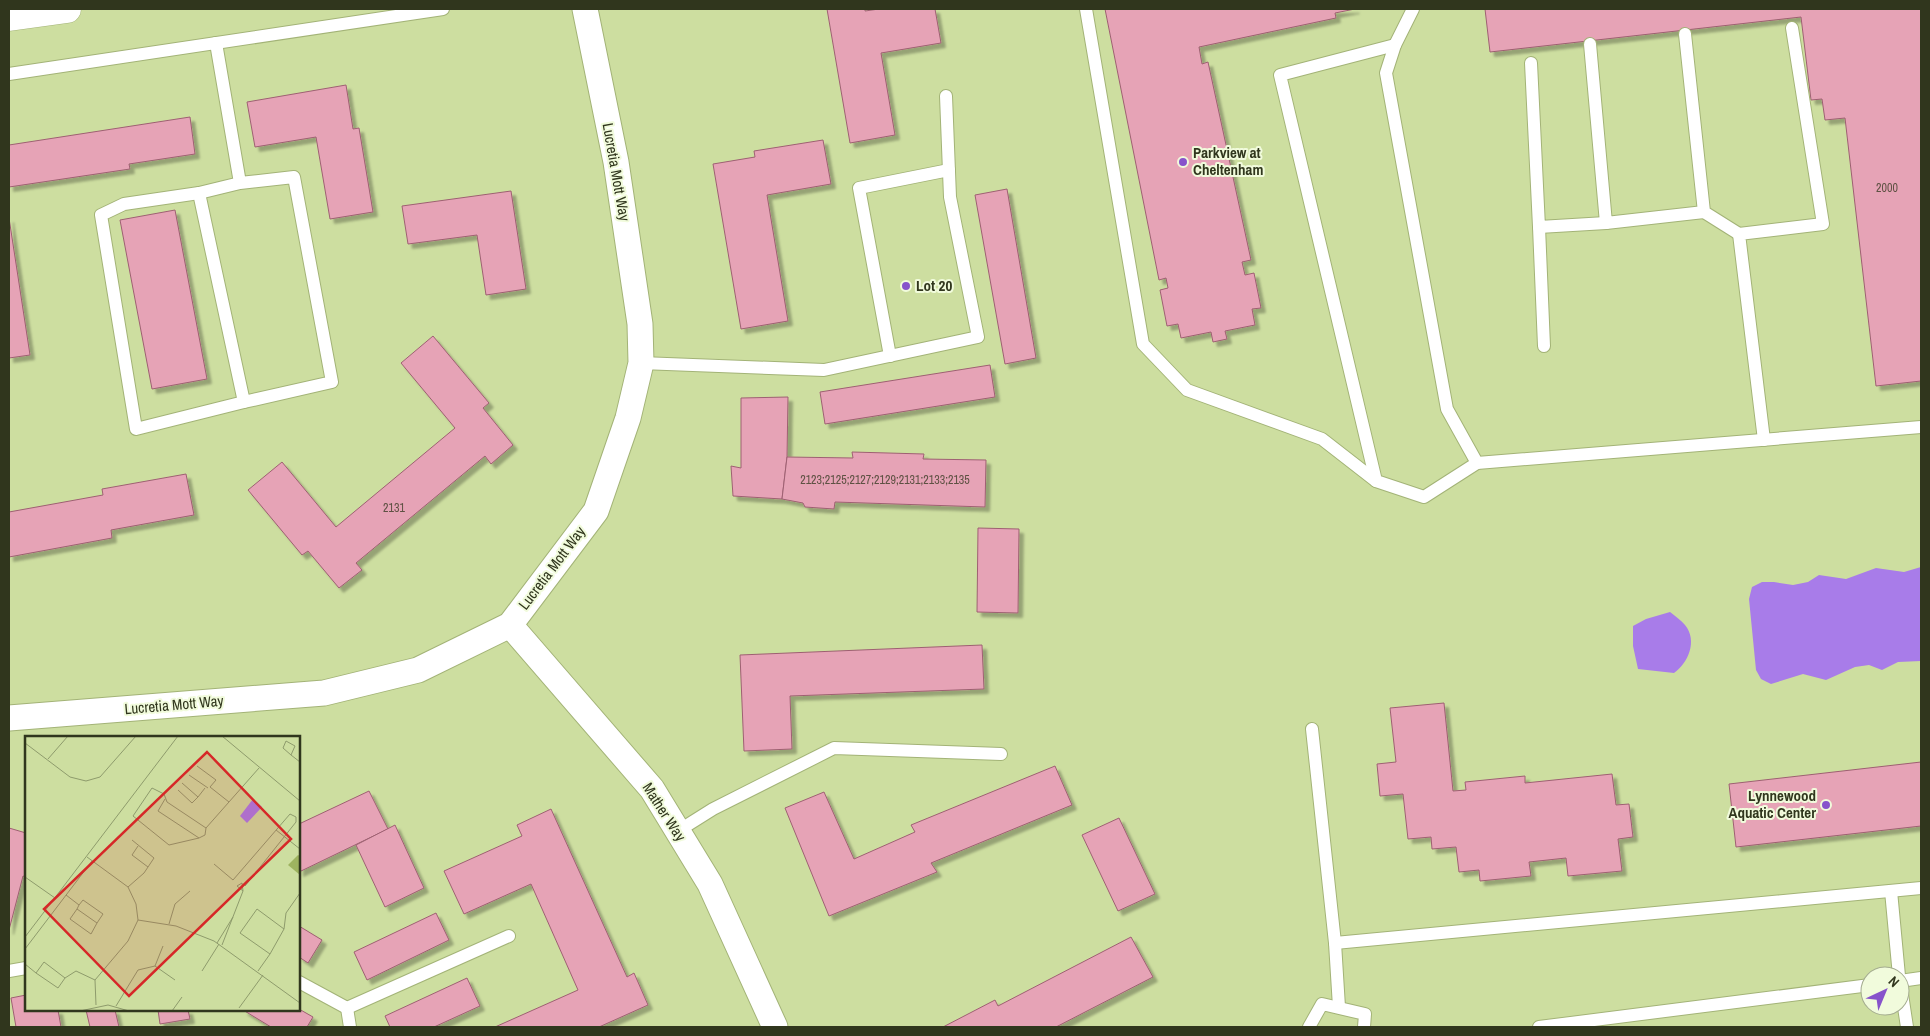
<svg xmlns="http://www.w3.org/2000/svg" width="1930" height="1036" viewBox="0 0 1930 1036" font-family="'Archivo Narrow',sans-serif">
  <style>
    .water { fill: #a87ce9 }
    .building { fill: #e6a3b6; stroke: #9e6072; filter: url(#shadow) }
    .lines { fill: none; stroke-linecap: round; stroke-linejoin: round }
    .lane-casing { stroke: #a3b377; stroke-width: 14 }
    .street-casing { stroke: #a3b377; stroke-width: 27 }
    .primary-casing { stroke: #a3b377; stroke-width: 29 }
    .lane { stroke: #fff; stroke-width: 12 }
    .street { stroke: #fff; stroke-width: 25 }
    .primary { stroke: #fff; stroke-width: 28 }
    .poi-dot { fill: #8753cb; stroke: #f1fbdc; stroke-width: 2 }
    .labels { text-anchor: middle; stroke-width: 4; stroke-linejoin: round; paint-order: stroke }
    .number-label { font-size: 12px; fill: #5e5143 }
    .poi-label { font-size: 15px; font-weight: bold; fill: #30361d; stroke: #f1fbdc; text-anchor: start }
    .street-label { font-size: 15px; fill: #30361d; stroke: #f1fbdc }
    .inset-road { fill: none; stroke: #8e9b6c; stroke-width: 1 }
    .view { fill: #d62828; fill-opacity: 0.15; stroke: #d62828; stroke-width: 2.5 }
    .inset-edge { fill: none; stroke: #30361d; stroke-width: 2.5 }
  </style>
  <defs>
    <filter id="shadow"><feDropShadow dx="4.5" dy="4.5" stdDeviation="1" flood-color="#0004"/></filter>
  </defs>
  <rect width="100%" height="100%" fill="#cddea0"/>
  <!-- water -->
  <g class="water">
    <polygon points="1921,567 1921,661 1898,662 1882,670 1869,665 1855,667 1826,680 1803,674 1771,684 1761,679 1756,670 1749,599 1752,587 1762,582 1774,582 1793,585 1808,582 1819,575 1846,579 1876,568 1904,572"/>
    <path d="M1670 612C1675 616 1681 620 1685 625 1698 641 1688 663 1674 673L1638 669 1633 646V626L1646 619Z"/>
  </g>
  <!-- building -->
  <g class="building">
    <polygon points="827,9 865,9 865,11 879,9 935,9 941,43 881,53 895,135 850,143"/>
    <polygon points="1105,9 1355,9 1335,13 1336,18 1199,47 1202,64 1208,62 1251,260 1242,262 1245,275 1254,273 1261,308 1252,309 1255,325 1225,331 1227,339 1213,342 1211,332 1181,338 1178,324 1167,326 1160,290 1168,288 1166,278 1159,280"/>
    <polygon points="1485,9 1921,9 1921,381 1876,386 1845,118 1825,120 1822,99 1811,100 1801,17 1490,52"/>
    <polygon points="346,85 353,129 359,128 373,212 330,219 316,137 255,147 247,102"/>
    <polygon points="190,117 195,154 129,164 130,169 9,187 9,145"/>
    <polygon points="823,140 831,184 767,195 788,321 741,329 713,164 755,157 754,151"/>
    <polygon points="1007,189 1036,358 1005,364 975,195"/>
    <polygon points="511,191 526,289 486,295 477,235 408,244 402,206"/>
    <polygon points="175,210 207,379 152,389 120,220"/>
    <polygon points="9,218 30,355 9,358"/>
    <polygon points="433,336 489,403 483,408 513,445 491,464 485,456 356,563 362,570 339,588 308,551 302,555 248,490 282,462 336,527 455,428 401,363"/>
    <polygon points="990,365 995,397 825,424 820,392"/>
    <polygon points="788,397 787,457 782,499 733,496 731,466 741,468 741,398"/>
    <polygon points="852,452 924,454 923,459 986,460 985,507 835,502 834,509 805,507 803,503 782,499 787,457 853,458"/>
    <polygon points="186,474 194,515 111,530 112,538 9,557 9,512 103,495 102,489"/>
    <polygon points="978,528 1019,529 1018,613 977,612"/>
    <polygon points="982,645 984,689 790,696 792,749 744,751 740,655"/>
    <polygon points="1444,703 1453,791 1466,790 1465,782 1525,776 1525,783 1612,774 1616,805 1629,804 1633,837 1618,839 1622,871 1568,876 1566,858 1529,862 1531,876 1480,881 1479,870 1459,872 1456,847 1432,849 1431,837 1408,839 1403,794 1380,796 1377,764 1396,762 1390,708"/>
    <polygon points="1921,762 1921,826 1736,847 1729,784"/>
    <polygon points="1055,766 1072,805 931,863 937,872 829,916 785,808 824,792 854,859 915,832 911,825"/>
    <polygon points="369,791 388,829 299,872 299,824"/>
    <polygon points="551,809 627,977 634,973 648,1005 599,1027 495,1027 578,990 531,884 464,914 444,871 522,836 517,825"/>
    <polygon points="1119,818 1155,894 1118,911 1082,835"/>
    <polygon points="395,825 424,888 385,907 356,845"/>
    <polygon points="9,828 26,833 26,877 23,876 9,930"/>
    <polygon points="436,913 449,940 367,980 354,952"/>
    <polygon points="299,926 322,940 308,963 299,957"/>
    <polygon points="1131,937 1153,977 1056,1027 943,1027 995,1000 998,1006"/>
    <polygon points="467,978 480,1006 434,1027 390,1027 385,1016"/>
    <polygon points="26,995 26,1010 58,1010 61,1027 16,1027 11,998"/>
    <polygon points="299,1009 313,1017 307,1027 271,1027 243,1010"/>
    <polygon points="86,1010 115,1010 119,1027 90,1027"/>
    <polygon points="158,1010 188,1010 190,1019 160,1024"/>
  </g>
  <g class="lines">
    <defs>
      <g id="lane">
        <polyline points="1086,9 1143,344 1187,390 1322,439 1376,481"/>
        <polyline points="1413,9 1395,45 1386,73 1447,409 1477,463 1921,427"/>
        <polyline points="1685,34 1704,212 1739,234"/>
        <polyline points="216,43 240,183 294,177 332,382 244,402 199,193 240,183"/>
        <polyline points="1590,44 1606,223 1704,212"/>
        <polyline points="1395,45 1280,75 1376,481 1424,497 1477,463"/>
        <polyline points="1531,63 1539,227 1606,223"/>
        <polyline points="9,74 443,9"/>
        <polyline points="199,193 124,204 101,215 136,429 244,402"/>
        <polyline points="1539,227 1544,346"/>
        <polyline points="890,356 859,188 949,170"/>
        <polyline points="641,363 824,370 978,337 950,197 946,96"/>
        <polyline points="1764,440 1739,234 1823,224 1792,28"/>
        <polyline points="1312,729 1335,943 1921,888"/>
        <polyline points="678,831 713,809 834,748 1001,754"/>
        <polyline points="1891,891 1899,976"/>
        <polyline points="1335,943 1339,1007"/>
        <polyline points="9,971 26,968"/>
        <polyline points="1900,981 1907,1027"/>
        <polyline points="1900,981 1921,978"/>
        <polyline points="299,982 347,1008 509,936"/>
        <polyline points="347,1008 350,1027"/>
        <polyline points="1309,1027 1322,1004 1365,1014 1364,1027"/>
        <polyline points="1539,1027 1870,985"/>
      </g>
      <g id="street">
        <polyline points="510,625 652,789 710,884 775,1027"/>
        <polyline points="9,718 324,693 418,670 510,625 596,511 628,418 641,363 640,324 616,162 585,9"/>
      </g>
      <polyline id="primary" points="9,17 67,9"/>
    </defs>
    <!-- lane casing -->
    <use href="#lane" class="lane-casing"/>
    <!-- street casing -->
    <use href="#street" class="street-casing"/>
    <!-- primary casing -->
    <use href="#primary" class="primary-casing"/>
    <!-- lane -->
    <use href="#lane" class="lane"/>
    <!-- street -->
    <use href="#street" class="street"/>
    <!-- primary -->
    <use href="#primary" class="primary"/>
  </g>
  <!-- markers -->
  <g class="poi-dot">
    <circle cx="1183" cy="162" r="5"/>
    <circle cx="906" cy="286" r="5"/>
    <circle cx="1826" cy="805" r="5"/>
  </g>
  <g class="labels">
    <!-- number labels -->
    <g class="number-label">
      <text x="1887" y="192">2000</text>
      <text x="885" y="484">2123;2125;2127;2129;2131;2133;2135</text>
      <text x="394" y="512">2131</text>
    </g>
    <!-- poi labels -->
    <g class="poi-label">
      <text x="1193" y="158">Parkview at<tspan x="1193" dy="17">Cheltenham</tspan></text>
      <text x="916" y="291">Lot 20</text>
      <text x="1816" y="801" text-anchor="end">Lynnewood<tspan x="1816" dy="17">Aquatic Center</tspan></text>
    </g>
    <!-- street labels -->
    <g class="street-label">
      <text transform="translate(616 172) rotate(80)" y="5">Lucretia Mott Way</text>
      <text transform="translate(552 568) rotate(-53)" y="5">Lucretia Mott Way</text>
      <text transform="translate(174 705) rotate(-5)" y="5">Lucretia Mott Way</text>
      <text transform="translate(664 812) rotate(57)" y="5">Mather Way</text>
    </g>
  </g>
  <!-- overview -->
  <g transform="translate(25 736)">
    <rect width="275" height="275" fill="#cddea0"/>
    <path d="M273 119 275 120V139L263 129Z" fill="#9eb360"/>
    <path d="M228 63 237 71 222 87 215 80Z" fill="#a87ce9"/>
    <path class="inset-road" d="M197 0 275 65M0 7 45 41 61 45 75 41 111 0M266 19 270 10 261 5 258 12 266 19 275 26M23 23 43 0M172 30 191 44 185 51 204 66M164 39 183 52M157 47 173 61 180 52M153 54 167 67 173 61M140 63 133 75 174 102 180 99 181 92M251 94 275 113M174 102 144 109 108 80 127 52 139 58 142 66 181 92 234 32M113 110 107 119 123 131M62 121 103 151 111 168 113 184 103 205 70 244 71 269M189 128 208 144 265 78 271 81V86L220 150M0 141 30 162M103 151 119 137 129 122 107 104M41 159 54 169 58 164 78 178 72 187 52 173 54 169M52 173 45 183 66 198 72 187M113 184 151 190 189 205 275 267M144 188 150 168 165 155M259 193 261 177 275 157M0 201 153 0M192 207 208 181M197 209 218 155 217 147 212 150 218 155M0 213 67 125M0 228 11 237 33 252 40 242 19 226 11 237M130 230 150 244M177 235 194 208M233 235 245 218 215 197 232 173 259 193 245 218M40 242 51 235 70 244M91 270 113 234 130 230 138 210M214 272 238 239M55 275 83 269 104 275M147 275 157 261"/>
    <path class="view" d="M182 16 266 103 104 260 19 173Z"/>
    <rect width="275" height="275" class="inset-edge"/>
  </g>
  <!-- border -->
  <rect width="1930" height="1036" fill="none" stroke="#30361d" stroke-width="20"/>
  <!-- north arrow -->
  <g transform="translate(1885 991) rotate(44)"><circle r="24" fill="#f1fbdc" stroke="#a4ac90"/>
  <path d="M0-4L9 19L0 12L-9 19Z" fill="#8753cb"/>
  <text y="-8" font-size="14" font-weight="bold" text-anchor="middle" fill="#30361d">N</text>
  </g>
</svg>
